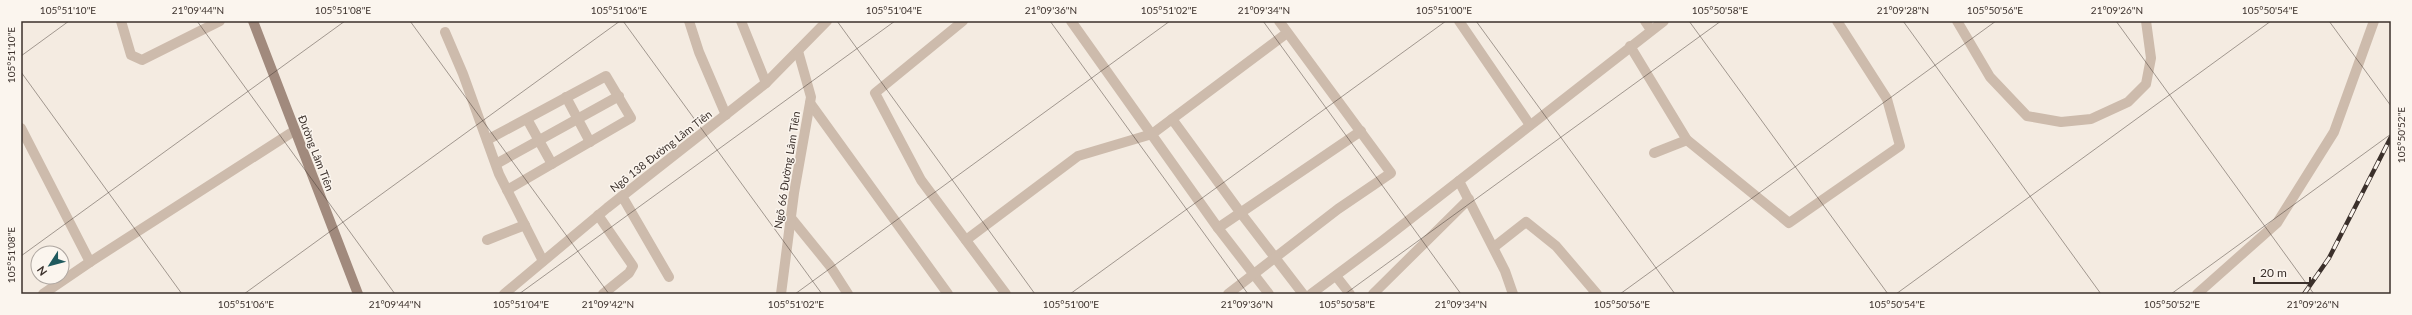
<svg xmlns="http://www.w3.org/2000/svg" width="2412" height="315" viewBox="0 0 2412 315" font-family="Lato,sans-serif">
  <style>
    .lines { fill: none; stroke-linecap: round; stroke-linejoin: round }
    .lane { stroke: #cdbbac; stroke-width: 10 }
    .street { stroke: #cdbbac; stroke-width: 10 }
    .secondary { stroke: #a18a7d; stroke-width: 10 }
    .rail-casing { stroke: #3b302b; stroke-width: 4.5 }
    .rail { stroke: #fbf5ee; stroke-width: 3; stroke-dasharray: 9; stroke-linecap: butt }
    .ticks { fill: none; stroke: #3b302b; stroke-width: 1; stroke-opacity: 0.45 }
    .labels { text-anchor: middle; stroke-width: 3; stroke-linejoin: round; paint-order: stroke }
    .street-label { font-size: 11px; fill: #3b302b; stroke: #fbf5ee }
    .neatline { fill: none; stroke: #3b302b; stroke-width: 1.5 }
    .ticks-label { font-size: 10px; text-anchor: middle; fill: #3b302b }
  </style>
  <rect width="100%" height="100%" fill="#f4ebe1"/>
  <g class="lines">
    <!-- lane -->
    <g class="lane">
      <polyline points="689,21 699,52 726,115"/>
      <polyline points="741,21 766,83"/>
      <polyline points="963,21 875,93 921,180 1006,294"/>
      <polyline points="1071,21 1218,228 1269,294"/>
      <polyline points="1459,21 1530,125"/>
      <polyline points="1645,21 1651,30"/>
      <polyline points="1957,21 1990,77 2027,116 2061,122 2091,119 2128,102 2146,84 2151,58 2146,21"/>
      <polyline points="445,32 463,74 499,174 543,261"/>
      <polyline points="1630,46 1687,140 1789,223 1900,146 1887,99 1837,21"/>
      <polyline points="566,97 590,142"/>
      <polyline points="527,119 552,164"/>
      <polyline points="1172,119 1240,212 1303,294"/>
      <polyline points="487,140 606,76 631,118 507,190"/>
      <polyline points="1654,153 1687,140"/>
      <polyline points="496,164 619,96"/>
      <polyline points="1459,181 1505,271 1513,294"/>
      <polyline points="622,196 669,277"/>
      <polyline points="598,215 633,266 629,273 603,294"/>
      <polyline points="1218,228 1361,131"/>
      <polyline points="487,240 525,225"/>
      <polyline points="966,240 1078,156 1152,134 1287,33"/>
      <polyline points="1494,247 1526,222 1556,246 1597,294"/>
      <polyline points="1336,276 1350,294"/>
      <polyline points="43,294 90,262"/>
      <polyline points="1228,294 1338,209 1391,173 1279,21"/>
      <polyline points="1373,294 1469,199"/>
    </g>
    <!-- street -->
    <g class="street">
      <polyline points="121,21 131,55 142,60 220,21"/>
      <polyline points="810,103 948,294"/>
      <polyline points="21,128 90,262 294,131"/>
      <polyline points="791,218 830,266 848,294"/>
      <polyline points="504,294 607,208 766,83 827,21"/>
      <polyline points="781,294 794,193 811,97 798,51"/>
      <polyline points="1311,294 1382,241 1664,21"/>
      <polyline points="2197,294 2277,223 2334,132 2374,21"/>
    </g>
    <!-- secondary -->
    <polyline class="secondary" points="253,21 358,294"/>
    <defs>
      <polyline id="rail" points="2304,294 2329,258 2391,137"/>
    </defs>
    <!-- rail casing -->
    <use href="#rail" class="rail-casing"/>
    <!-- rail -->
    <use href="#rail" class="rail"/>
  </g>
  <!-- ticks -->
  <path class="ticks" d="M197 21 395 294M410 21 609 294M623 21 822 294M837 21 1035 294M1050 21 1248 294M1263 21 1461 294M1476 21 1675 294M1689 21 1888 294M1903 21 2101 294M2116 21 2314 294M2329 21 2391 106M21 56 69 21M21 72 182 294M21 256 345 21M244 294 620 21M519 294 895 21M795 294 1170 21M1070 294 1446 21M1345 294 1721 21M1620 294 1996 21M1896 294 2271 21M2171 294 2391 134"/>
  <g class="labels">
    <!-- street labels -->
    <g class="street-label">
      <text transform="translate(661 151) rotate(-38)" y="4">Ngõ 138 Đường Lâm Tiên</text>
      <text transform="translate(316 153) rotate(69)" y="4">Đường Lâm Tiên</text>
      <text transform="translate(787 170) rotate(-81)" y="4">Ngõ 66 Đường Lâm Tiên</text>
    </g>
  </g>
  <!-- border -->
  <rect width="2412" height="315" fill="none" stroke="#fbf5ee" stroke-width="44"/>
  <!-- north arrow -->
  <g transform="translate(50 265) rotate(234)"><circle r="19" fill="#fbf5ee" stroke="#aea6a0"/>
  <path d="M0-3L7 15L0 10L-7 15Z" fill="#1f5a5e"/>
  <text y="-6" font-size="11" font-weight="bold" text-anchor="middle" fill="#3b302b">N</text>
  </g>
  <!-- scale -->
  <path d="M2254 277v6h56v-6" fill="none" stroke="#3b302b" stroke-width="2"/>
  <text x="2260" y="277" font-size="12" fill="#3b302b" stroke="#fbf5ee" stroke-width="3" paint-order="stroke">20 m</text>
  <rect x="22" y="22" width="2368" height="271" class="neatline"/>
  <g class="ticks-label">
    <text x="68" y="14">105°51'10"E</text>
    <text x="198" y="14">21°09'44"N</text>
    <text x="343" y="14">105°51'08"E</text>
    <text x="619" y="14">105°51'06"E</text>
    <text x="894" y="14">105°51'04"E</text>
    <text x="1051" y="14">21°09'36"N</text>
    <text x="1169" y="14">105°51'02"E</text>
    <text x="1264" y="14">21°09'34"N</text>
    <text x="1444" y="14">105°51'00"E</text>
    <text x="1720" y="14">105°50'58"E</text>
    <text x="1903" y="14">21°09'28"N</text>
    <text x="1995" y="14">105°50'56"E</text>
    <text x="2117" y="14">21°09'26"N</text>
    <text x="2270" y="14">105°50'54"E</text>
    <text transform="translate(11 55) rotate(-90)" y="4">105°51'10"E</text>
    <text transform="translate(2401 135) rotate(-90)" y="4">105°50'52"E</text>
    <text transform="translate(11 255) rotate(-90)" y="4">105°51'08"E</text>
    <text x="246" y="308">105°51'06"E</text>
    <text x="395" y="308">21°09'44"N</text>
    <text x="521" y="308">105°51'04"E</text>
    <text x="608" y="308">21°09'42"N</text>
    <text x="796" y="308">105°51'02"E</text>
    <text x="1071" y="308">105°51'00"E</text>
    <text x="1247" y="308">21°09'36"N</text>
    <text x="1347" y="308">105°50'58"E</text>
    <text x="1461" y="308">21°09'34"N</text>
    <text x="1622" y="308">105°50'56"E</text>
    <text x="1897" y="308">105°50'54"E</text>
    <text x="2172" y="308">105°50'52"E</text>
    <text x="2313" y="308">21°09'26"N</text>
  </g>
</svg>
